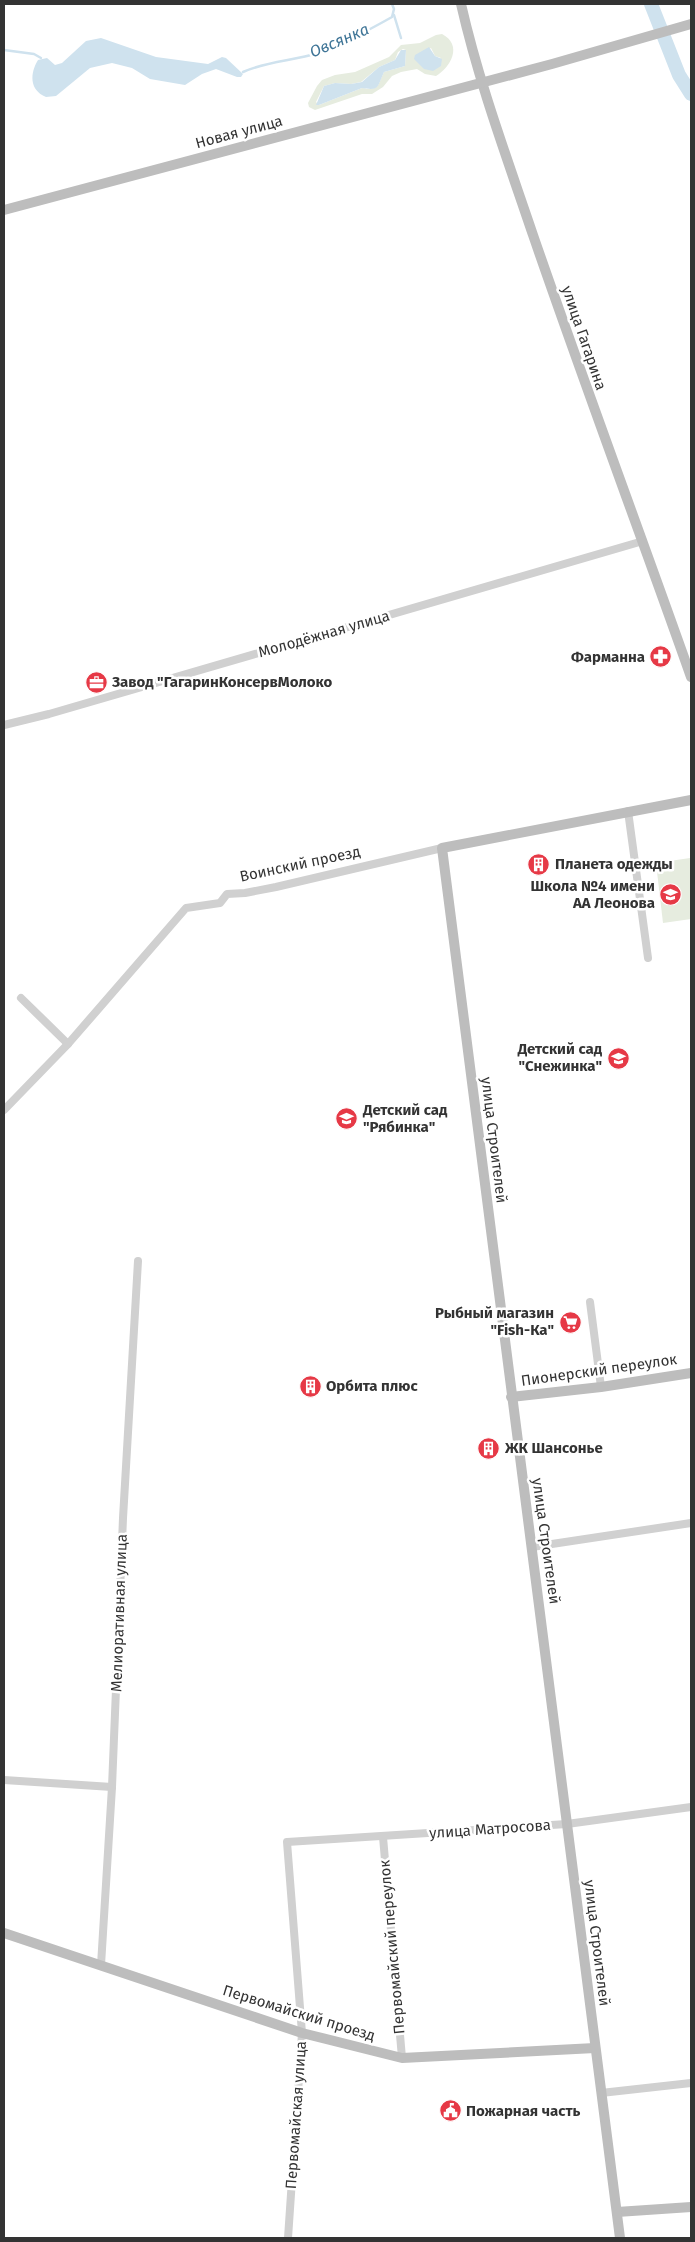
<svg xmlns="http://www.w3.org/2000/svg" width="695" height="2242" viewBox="0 0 695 2242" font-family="'Fira Sans',sans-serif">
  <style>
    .green { fill: #e6ecdf; fill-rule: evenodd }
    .water { fill: #cfe2ee }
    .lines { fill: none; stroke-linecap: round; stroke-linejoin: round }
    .stream { stroke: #cfe2ee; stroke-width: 2.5 }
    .river { stroke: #cfe2ee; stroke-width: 14 }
    .street { stroke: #d0d0d0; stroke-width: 8 }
    .secondary { stroke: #bdbdbd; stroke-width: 10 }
    .labels { text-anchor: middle; stroke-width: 5; stroke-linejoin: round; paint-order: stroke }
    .street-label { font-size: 15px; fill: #333; stroke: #fff }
    .poi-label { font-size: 15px; font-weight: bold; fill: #333; stroke: #fff; text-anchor: start }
    .water-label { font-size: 16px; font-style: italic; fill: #3f7597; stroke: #fff }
  </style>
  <rect width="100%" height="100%" fill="#fff"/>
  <!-- green -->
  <g class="green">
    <path d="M442 34C463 45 451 67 436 76L425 74 417 69 401 72 392 76 383 87 372 94H362L315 110 309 107 308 103 317 86 322 80 335 75 355 72 389 57 401 45 420 43 436 35ZM431 48 435 56 441 58 424 69 422 53ZM403 49 406 50 405 66 384 72C377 86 380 91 362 88L319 105 316 102 324 86 335 83 351 84 361 82 379 67 395 60 398 52Z"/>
    <polygon points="690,858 691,919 663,923 656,863"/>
  </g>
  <!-- water -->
  <g class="water">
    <path d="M101 38 156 57 208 64 222 57 226 58 243 74 241 77H237L216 69 202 74 185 85 150 79 132 68 112 63 90 68 56 96 46 97C29 90 30 73 38 60L47 58 55 65 62 63 86 41Z"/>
    <polygon points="429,47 435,56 442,59 441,66 433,71 424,69 414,59 415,55"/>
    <path d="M401 50H406L405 66 384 72C377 87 380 91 362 88L319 105H316L324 86 335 83 351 84 362 82 379 67 395 60Z"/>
  </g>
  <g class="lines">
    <!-- stream -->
    <g class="stream">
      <polyline points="394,15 401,38"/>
      <polyline points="4,50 34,54 41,58"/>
      <path d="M243 72C267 61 293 61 318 53 343 44 369 30 392 17L394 9 392 4"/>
    </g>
    <!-- river -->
    <polyline class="river" points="651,4 679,75 691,94"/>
    <!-- street -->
    <g class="street">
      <polyline points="4,725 49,714 643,541"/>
      <polyline points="628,811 648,958"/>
      <polyline points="21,998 68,1044"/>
      <polyline points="4,1110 68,1044 186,908 220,903 227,894 245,893 276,887 442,848"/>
      <polyline points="590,1302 601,1387"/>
      <polyline points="532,1547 691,1523"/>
      <polyline points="4,1780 112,1787"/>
      <polyline points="383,1837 402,2058"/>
      <polyline points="101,1965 112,1787 123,1518 138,1261"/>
      <polyline points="601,2093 691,2083"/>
      <polyline points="288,2238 302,2033 287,1842 567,1824 691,1807"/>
    </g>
    <!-- secondary -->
    <g class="secondary">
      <path d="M461 4C479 83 507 158 533 235 584 383 639 530 691 677"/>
      <polyline points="4,210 552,64 691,24"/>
      <polyline points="511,1397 601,1387 691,1373"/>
      <polyline points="4,1933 302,2033 402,2058 595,2048"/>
      <polyline points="617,2212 691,2207"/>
      <polyline points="620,2238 442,848 691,800"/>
    </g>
  </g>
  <!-- icons -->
  <defs>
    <symbol id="pharmacy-disc" viewBox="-11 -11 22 22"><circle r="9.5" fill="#e63946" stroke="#fff"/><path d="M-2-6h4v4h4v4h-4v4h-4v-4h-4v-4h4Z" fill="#fff"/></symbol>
    <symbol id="office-disc" viewBox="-11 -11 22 22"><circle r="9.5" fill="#e63946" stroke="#fff"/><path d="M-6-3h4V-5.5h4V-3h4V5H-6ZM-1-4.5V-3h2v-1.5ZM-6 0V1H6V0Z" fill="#fff"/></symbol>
    <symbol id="building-disc" viewBox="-11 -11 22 22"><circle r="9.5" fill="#e63946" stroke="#fff"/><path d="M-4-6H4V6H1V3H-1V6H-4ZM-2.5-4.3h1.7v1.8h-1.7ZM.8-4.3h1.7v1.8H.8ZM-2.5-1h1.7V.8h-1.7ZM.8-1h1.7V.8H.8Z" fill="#fff"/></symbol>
    <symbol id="school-disc" viewBox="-11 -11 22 22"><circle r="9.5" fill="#e63946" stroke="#fff"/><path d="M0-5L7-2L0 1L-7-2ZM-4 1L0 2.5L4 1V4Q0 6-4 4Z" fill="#fff"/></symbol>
    <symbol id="supermarket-disc" viewBox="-11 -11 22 22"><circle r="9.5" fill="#e63946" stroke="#fff"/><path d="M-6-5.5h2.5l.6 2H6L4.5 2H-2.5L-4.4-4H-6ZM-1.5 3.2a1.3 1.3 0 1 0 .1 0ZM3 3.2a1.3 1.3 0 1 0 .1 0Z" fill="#fff"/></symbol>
    <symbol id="civic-disc" viewBox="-11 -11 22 22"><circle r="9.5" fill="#e63946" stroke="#fff"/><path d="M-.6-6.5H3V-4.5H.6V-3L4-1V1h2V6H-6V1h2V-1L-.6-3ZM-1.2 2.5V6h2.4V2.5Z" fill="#fff"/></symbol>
  </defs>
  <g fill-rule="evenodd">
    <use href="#pharmacy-disc" x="648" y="644" width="25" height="25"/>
    <use href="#office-disc" x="84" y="670" width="25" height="25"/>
    <use href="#building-disc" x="526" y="852" width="25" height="25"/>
    <use href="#school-disc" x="658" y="882" width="25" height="25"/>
    <use href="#school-disc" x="606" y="1046" width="25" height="25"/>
    <use href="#school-disc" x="334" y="1106" width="25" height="25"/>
    <use href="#supermarket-disc" x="558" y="1310" width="25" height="25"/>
    <use href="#building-disc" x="298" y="1374" width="25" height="25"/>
    <use href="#building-disc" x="476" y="1436" width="25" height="25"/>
    <use href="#civic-disc" x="438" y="2098" width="25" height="25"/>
  </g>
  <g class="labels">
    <!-- street labels -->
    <g class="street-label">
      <text transform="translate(239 132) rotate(-15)" y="5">Новая улица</text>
      <text transform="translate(584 338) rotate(71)" y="5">улица Гагарина</text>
      <text transform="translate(324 634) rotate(-16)" y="5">Молодёжная улица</text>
      <text transform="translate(300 864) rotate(-12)" y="5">Воинский проезд</text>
      <text transform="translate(494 1140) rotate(83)" y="5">улица Строителей</text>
      <text transform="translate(599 1370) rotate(-8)" y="5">Пионерский переулок</text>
      <text transform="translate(546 1541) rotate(82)" y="5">улица Строителей</text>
      <text transform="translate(119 1613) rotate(-88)" y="5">Мелиоративная улица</text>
      <text transform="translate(490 1829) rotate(-4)" y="5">улица Матросова</text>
      <text transform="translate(597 1943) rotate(83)" y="5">улица Строителей</text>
      <text transform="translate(392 1947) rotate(-95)" y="5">Первомайский переулок</text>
      <text transform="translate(299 2013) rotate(17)" y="5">Первомайский проезд</text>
      <text transform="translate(296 2115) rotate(-86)" y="5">Первомайская улица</text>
    </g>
    <!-- poi labels -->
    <g class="poi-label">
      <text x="645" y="662" text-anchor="end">Фарманна</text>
      <text x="112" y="687">Завод "ГагаринКонсервМолоко</text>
      <text x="555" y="869">Планета одежды</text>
      <text x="655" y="891" text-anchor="end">Школа №4 имени<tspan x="655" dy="17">АА Леонова</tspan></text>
      <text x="602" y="1054" text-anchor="end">Детский сад<tspan x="602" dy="17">"Снежинка"</tspan></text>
      <text x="363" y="1115">Детский сад<tspan x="363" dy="17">"Рябинка"</tspan></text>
      <text x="554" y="1318" text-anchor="end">Рыбный магазин<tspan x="554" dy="17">"Fish-Ка"</tspan></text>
      <text x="326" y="1391">Орбита плюс</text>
      <text x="505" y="1453">ЖК Шансонье</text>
      <text x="466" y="2116">Пожарная часть</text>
    </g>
    <!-- water labels -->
    <g class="water-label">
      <text transform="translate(339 40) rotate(-23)" y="6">Овсянка</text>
    </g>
  </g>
  <!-- border -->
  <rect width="695" height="2242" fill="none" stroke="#333333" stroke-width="10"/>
</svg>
